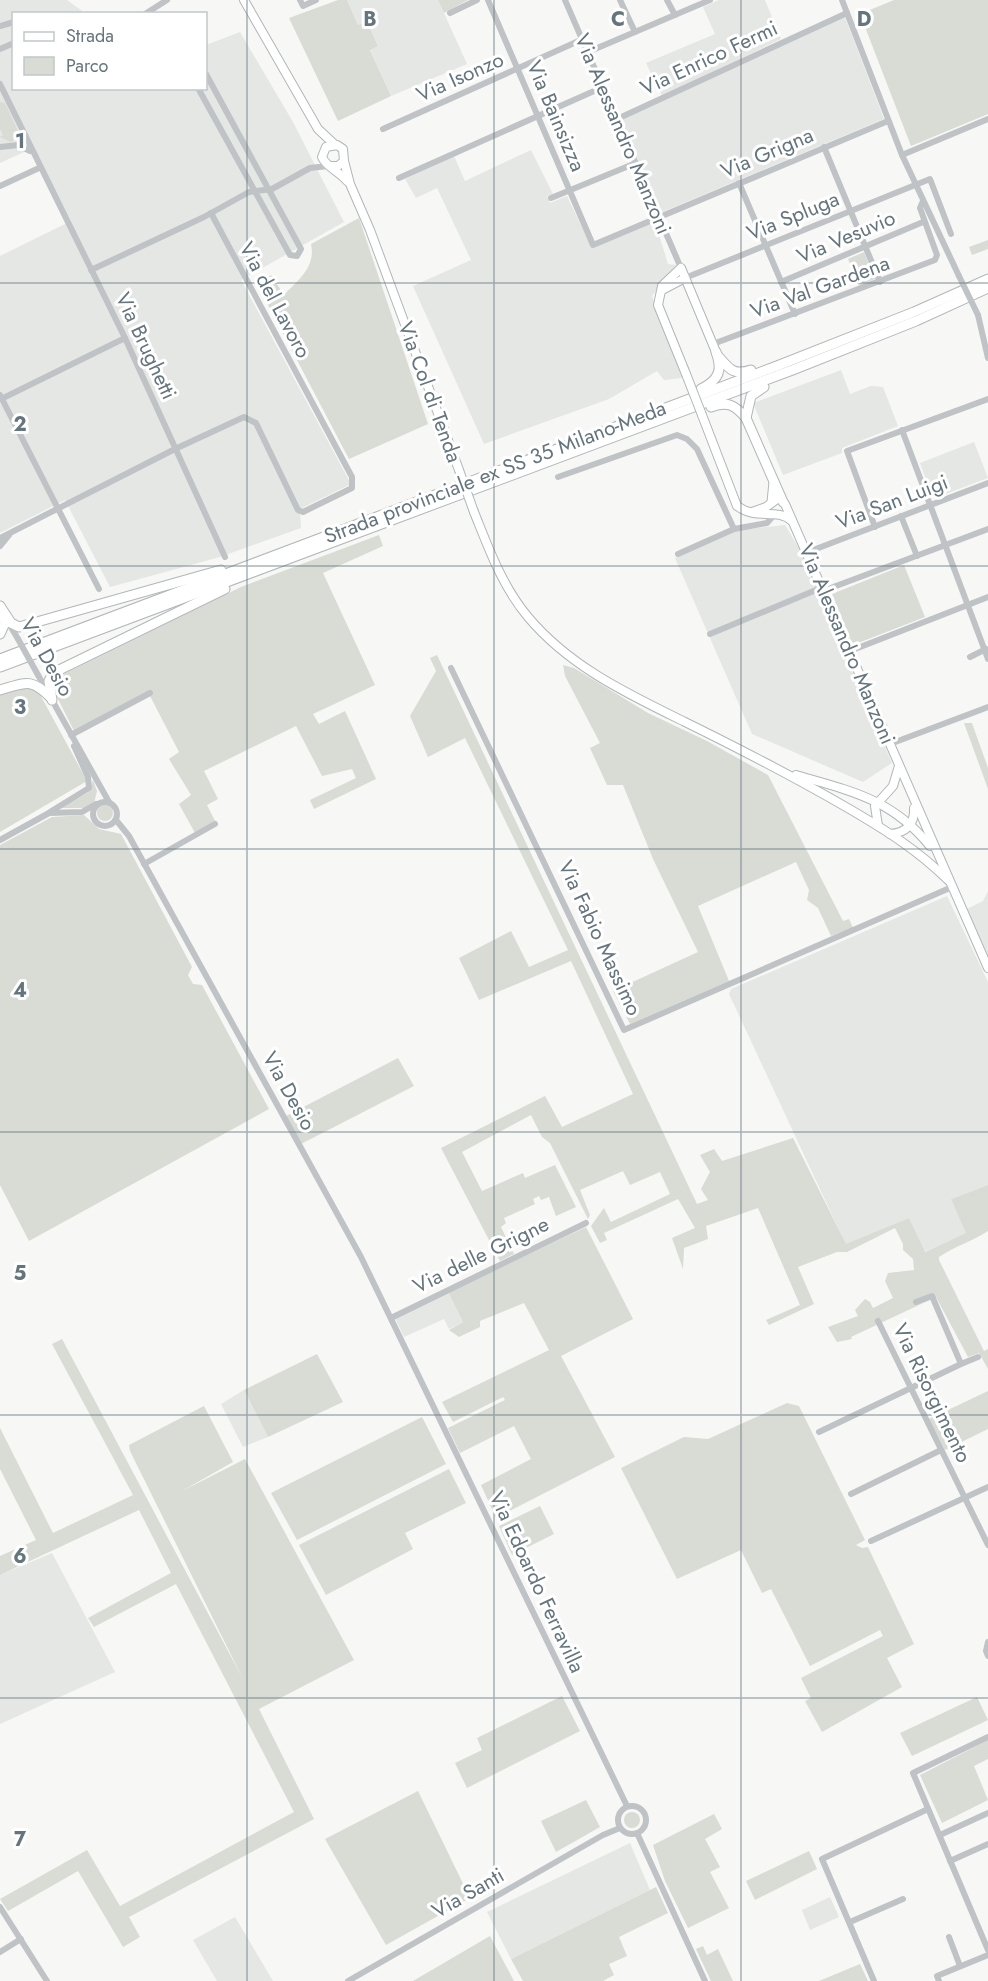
<svg xmlns="http://www.w3.org/2000/svg" width="988" height="1981" viewBox="0 0 988 1981" font-family="Jost,sans-serif">
  <style>
    .built { fill: #e5e7e5 }
    .green { fill: #d8dcd5 }
    .lines { fill: none; stroke-linecap: round; stroke-linejoin: round }
    .major-casing { stroke: #b0b6b9; stroke-width: 10 }
    .highway-casing { stroke: #b2b7b9; stroke-width: 11 }
    .minor { stroke: #bfc3c6; stroke-width: 6 }
    .major { stroke: #fff; stroke-width: 8 }
    .highway { stroke: #fff; stroke-width: 9 }
    .major-bridge-casing { stroke: #b0b6b9; stroke-width: 10; stroke-linecap: butt }
    .minor-bridge { stroke: #bfc3c6; stroke-width: 6 }
    .major-bridge { stroke: #fff; stroke-width: 8 }
    .grid { fill: none; stroke: #65757d; stroke-width: 1.5; stroke-opacity: 0.55 }
    .labels { text-anchor: middle; stroke-width: 6; stroke-linejoin: round; paint-order: stroke }
    .street-label { font-size: 21px; fill: #65757d; stroke: #fff }
    .grid-label { font-size: 20px; text-anchor: middle; font-weight: bold; fill: #65757d; stroke: #fff; stroke-width: 6; stroke-linejoin: round; paint-order: stroke }
  </style>
  <rect width="100%" height="100%" fill="#f7f7f5"/>
  <!-- built -->
  <g class="built">
    <polygon points="0,0 67,0 85,13 14,14 14,88 206,88 206,45 240,32 293,122 344,222 241,280 351,484 300,509 301,528 220,557 110,587 65,500 0,533 0,256 71,221 33,148 0,163"/>
    <polygon points="347,0 438,0 467,64 391,96 370,49 378,45 367,23 358,25"/>
    <polygon points="719,0 765,0 781,39 662,96 646,63 715,34 703,7"/>
    <polygon points="845,17 884,119 660,213 621,120"/>
    <polygon points="531,150 553,194 547,196 550,203 567,196 592,248 655,222 668,264 676,265 652,296 682,378 664,380 657,371 609,399 484,444 413,286 471,260 437,188 416,198 405,179 454,156 465,181"/>
    <polygon points="841,370 850,394 871,386 883,387 898,426 842,448 842,453 783,475 753,403"/>
    <polygon points="974,442 988,478 935,498 932,496 920,463"/>
    <polygon points="785,525 800,550 892,763 863,782 752,734 675,558 738,530"/>
    <polygon points="988,891 988,957 967,909 983,901"/>
    <polygon points="947,896 988,982 988,1185 951,1199 967,1233 924,1252 909,1218 846,1245 729,994 731,989"/>
    <polygon points="448,1292 463,1322 449,1329 444,1319 404,1337 395,1318"/>
    <polygon points="244,1390 268,1437 243,1447 221,1404"/>
    <polygon points="52,1553 115,1672 0,1724 0,1575"/>
    <polygon points="630,1843 650,1890 511,1959 487,1912"/>
    <polygon points="830,1897 839,1917 810,1930 802,1910"/>
    <polygon points="235,1917 273,1981 217,1981 193,1940"/>
  </g>
  <!-- green -->
  <g class="green">
    <polygon points="338,0 347,0 358,25 367,22 378,46 370,50 391,96 338,121 289,18"/>
    <polygon points="438,0 468,0 444,13"/>
    <polygon points="894,0 988,0 988,114 911,146 860,14"/>
    <polygon points="0,102 5,103 18,131 16,138 11,142 0,137 3,135 0,129"/>
    <path d="M359 218 428 424 349 459 257 284 271 275 284 295C299 279 316 267 311 244Z"/>
    <polygon points="988,240 988,249 972,255 969,247"/>
    <polygon points="864,252 875,279 859,286 848,259"/>
    <polygon points="379,535 383,546 323,573 375,685 313,714 319,724 345,711 376,779 314,809 310,800 356,778 352,769 322,776 296,726 204,771 218,799 207,805 215,821 195,833 179,804 191,795 169,759 179,752 150,696 74,731 54,691 58,677 241,587"/>
    <polygon points="904,565 925,617 853,645 832,594"/>
    <path d="M437 655 697 1204 708 1200 701 1189 710 1172 700 1155 714 1149 722 1161 793 1138 846 1244 909 1218 925 1252 966 1233 951 1199 988 1185V1231C973 1241 955 1246 939 1257V1260L984 1351 988 1349V1369L979 1353 968 1357 936 1297 851 1337 852 1339 837 1342 828 1327 858 1316 855 1310 865 1299 870 1302 873 1308 893 1298 885 1281 888 1273 914 1270 913 1259 903 1250V1244L895 1228 847 1252H837L798 1267 814 1304 769 1325 766 1320 800 1305 758 1208 706 1226 708 1239 684 1248 683 1269 672 1238 695 1228 678 1199 604 1233 607 1240 600 1243 591 1226 604 1208 611 1222 670 1194 660 1172 630 1185 623 1171 580 1190 590 1215 588 1219 550 1143 542 1137 531 1115 462 1152 482 1191 523 1173 525 1178 555 1165 576 1207 556 1216 549 1197 541 1200 539 1196 533 1199 535 1204 504 1218 506 1223 501 1227 514 1254 500 1261 441 1148 545 1096 562 1127 633 1094 571 961 479 1000 459 958 511 931 529 967 568 950 465 738 428 757 410 716 436 671 430 658Z"/>
    <polygon points="563,665 574,668 648,713 707,741 768,775 843,921 849,919 853,928 831,936 818,908 807,900 809,890 796,862 698,906 729,981 630,1024 613,991 698,952 653,859 623,785 607,785 590,748 600,743 565,676"/>
    <polygon points="28,686 37,689 87,781 0,832 0,695"/>
    <polygon points="964,723 972,723 988,768 988,789"/>
    <polygon points="93,780 97,791 94,803 86,808 61,808 89,792"/>
    <circle cx="105" cy="813" r="8"/>
    <polygon points="84,815 99,829 121,834 192,967 188,975 193,984 202,985 269,1109 29,1241 0,1185 0,845 52,817"/>
    <polygon points="398,1058 414,1086 301,1144 286,1116"/>
    <polygon points="586,1227 633,1319 561,1356 615,1457 496,1518 481,1485 531,1459 514,1426 460,1453 448,1428 505,1400 503,1397 453,1422 442,1402 549,1350 524,1303 480,1321 480,1327 459,1337 449,1330 463,1322 448,1292"/>
    <polygon points="62,1339 243,1679 130,1451 129,1445 204,1406 233,1462 182,1491 245,1459 354,1660 259,1709 314,1819 129,1917 140,1937 123,1947 78,1871 8,1911 0,1899 87,1850 120,1906 294,1812 176,1584 94,1627 88,1618 171,1573 139,1510 0,1575 0,1556 36,1540 0,1469 0,1428 53,1533 133,1495 52,1344"/>
    <polygon points="317,1354 343,1402 268,1437 244,1390"/>
    <polygon points="988,1391 988,1429 945,1450 929,1419"/>
    <polygon points="787,1403 799,1406 865,1540 856,1545 862,1548 868,1547 914,1644 887,1658 902,1687 822,1732 805,1701 811,1698 801,1678 883,1636 880,1630 810,1666 771,1589 762,1593 741,1550 677,1579 621,1468 684,1437 708,1439"/>
    <polygon points="422,1417 446,1464 297,1540 271,1493"/>
    <polygon points="449,1469 466,1503 405,1533 413,1549 326,1595 299,1545"/>
    <polygon points="540,1506 554,1534 512,1555 499,1526"/>
    <polygon points="562,1696 580,1731 467,1788 455,1763 482,1750 477,1738"/>
    <polygon points="977,1697 988,1720 912,1756 900,1733"/>
    <polygon points="988,1740 988,1759 974,1766 988,1800 942,1823 920,1775"/>
    <polygon points="418,1791 470,1898 386,1945 325,1839"/>
    <polygon points="586,1800 600,1827 556,1852 541,1821"/>
    <circle cx="632" cy="1820" r="8"/>
    <polygon points="714,1814 722,1829 705,1839 720,1867 710,1872 729,1908 688,1928 665,1881 653,1845"/>
    <polygon points="809,1851 817,1869 755,1900 746,1881"/>
    <polygon points="656,1887 668,1913 619,1937 627,1956 609,1964 614,1975 603,1981 523,1981 511,1959"/>
    <polygon points="490,1936 514,1981 413,1981"/>
    <polygon points="703,1946 707,1955 718,1949 733,1981 711,1981 696,1949"/>
    <polygon points="860,1964 868,1981 819,1981"/>
  </g>
  <g class="lines">
    <defs>
      <g id="major">
        <polyline points="244,0 318,129 334,144"/>
        <polyline points="344,161 350,184 370,230 459,470"/>
        <path d="M330 166H338L344 161 343 149 337 145 326 147 322 157C326 167 340 172 347 181"/>
        <polyline points="662,290 685,278"/>
        <polyline points="686,374 658,305 662,286 681,268 716,352"/>
        <path d="M702 415 737 506C758 521 776 507 792 521"/>
        <polyline points="785,504 988,968"/>
        <path d="M474 512C489 549 502 586 528 617 570 667 628 694 685 722 740 749 794 777 846 807 884 829 918 850 949 881"/>
        <polyline points="752,512 766,507 777,499"/>
        <path d="M796 775C851 791 892 799 930 846"/>
        <polyline points="878,826 875,806 893,786 899,766"/>
        <path d="M890 834C906 833 915 824 914 808"/>
      </g>
      <g id="highway">
        <path d="M718 356C729 369 734 376 751 370"/>
        <path d="M701 389C719 380 723 370 716 352"/>
        <path d="M711 407C728 401 735 405 746 418L783 502"/>
        <polyline points="746,418 751,396 764,387"/>
        <polyline points="772,502 774,482"/>
        <polyline points="0,606 11,623 19,627 221,570"/>
        <polyline points="0,634 5,623 2,612"/>
        <polyline points="0,659 777,366 914,312 988,279"/>
        <polyline points="0,667 795,369 916,321 988,288"/>
        <path d="M0 690C25 683 31 677 51 698"/>
        <polyline points="52,700 49,681 53,673 225,589"/>
      </g>
    </defs>
    <!-- major casing -->
    <use href="#major" class="major-casing"/>
    <!-- highway casing -->
    <use href="#highway" class="highway-casing"/>
    <!-- minor -->
    <g class="minor">
      <polyline points="300,0 303,6 316,0"/>
      <polyline points="488,0 593,245 888,121"/>
      <polyline points="565,0 681,268"/>
      <polyline points="620,0 635,32"/>
      <polyline points="667,0 675,15"/>
      <polyline points="842,0 902,155 959,276"/>
      <polyline points="450,13 477,0"/>
      <polyline points="145,14 167,0"/>
      <polyline points="0,26 14,22"/>
      <polyline points="0,49 14,43"/>
      <polyline points="588,52 710,0"/>
      <polyline points="0,84 125,338 225,557"/>
      <polyline points="198,88 290,255 297,256 301,249 206,74"/>
      <polyline points="617,119 847,13"/>
      <polyline points="383,129 583,39"/>
      <polyline points="0,147 18,145 30,151"/>
      <polyline points="824,147 880,282"/>
      <polyline points="902,155 988,119"/>
      <polyline points="399,178 603,87"/>
      <polyline points="739,183 795,314"/>
      <polyline points="0,186 39,168"/>
      <polyline points="551,198 636,163"/>
      <polyline points="91,270 204,217 249,192 272,189 310,168 328,166"/>
      <polyline points="685,278 930,179 951,234"/>
      <polyline points="781,282 923,222"/>
      <polyline points="978,315 988,358"/>
      <polyline points="713,344 935,260 937,255 920,208 923,201"/>
      <polyline points="0,395 99,589"/>
      <polyline points="1,399 125,338"/>
      <polyline points="902,430 988,659"/>
      <polyline points="558,477 677,435 687,439 697,449 734,529"/>
      <polyline points="901,516 917,556"/>
      <polyline points="875,527 847,451 988,399"/>
      <polyline points="0,538 175,449 244,417 256,423 298,510 303,512 352,488 352,477 211,213"/>
      <polyline points="0,546 9,535"/>
      <polyline points="808,552 988,483"/>
      <polyline points="678,554 734,529 767,523 775,514"/>
      <polyline points="9,624 18,639"/>
      <polyline points="710,634 816,590 828,589 988,529"/>
      <polyline points="850,651 988,597"/>
      <polyline points="970,657 986,649"/>
      <polyline points="451,668 624,1030 952,887"/>
      <polyline points="38,675 109,802"/>
      <polyline points="71,735 150,693"/>
      <polyline points="890,744 988,707"/>
      <circle cx="105" cy="814" r="12"/>
      <polyline points="50,812 89,788 88,777 74,746"/>
      <polyline points="116,820 129,836 361,1257 627,1806"/>
      <polyline points="0,840 49,813 82,812 96,804"/>
      <polyline points="144,864 215,824"/>
      <polyline points="391,1318 586,1223"/>
      <polyline points="878,1321 988,1545"/>
      <polyline points="961,1364 978,1357"/>
      <polyline points="819,1432 961,1364 932,1296 916,1302"/>
      <polyline points="851,1494 941,1450"/>
      <polyline points="871,1541 988,1487"/>
      <polyline points="988,1642 986,1651 988,1656"/>
      <polyline points="988,1737 913,1773 988,1950"/>
      <circle cx="632" cy="1820" r="14"/>
      <polyline points="637,1833 705,1981"/>
      <polyline points="940,1835 988,1813"/>
      <polyline points="950,1861 988,1844"/>
      <polyline points="0,1907 47,1981"/>
      <polyline points="850,1922 903,1899"/>
      <polyline points="949,1937 960,1966"/>
      <polyline points="0,1952 21,1939"/>
      <polyline points="348,1981 603,1835 620,1828"/>
      <polyline points="874,1981 822,1859 928,1809"/>
      <polyline points="939,1981 937,1976 988,1955"/>
    </g>
    <!-- major -->
    <use href="#major" class="major"/>
    <!-- highway -->
    <use href="#highway" class="highway"/>
    <defs>
      <g id="major-bridge">
        <polyline points="686,374 702,415"/>
        <polyline points="459,470 474,512"/>
      </g>
    </defs>
    <!-- major-bridge casing -->
    <use href="#major-bridge" class="major-bridge-casing"/>
    <!-- minor-bridge -->
    <g class="minor-bridge">
      <polyline points="959,276 978,315"/>
      <polyline points="18,639 38,675"/>
    </g>
    <!-- major-bridge -->
    <use href="#major-bridge" class="major-bridge"/>
  </g>
  <!-- grid -->
  <path class="grid" d="M247 0V1981M494 0V1981M741 0V1981M0 283H988M0 566H988M0 849H988M0 1132H988M0 1415H988M0 1698H988"/>
  <g class="labels">
    <!-- street labels -->
    <g class="street-label">
      <text transform="translate(709 58) rotate(-25)" y="7">Via Enrico Fermi</text>
      <text transform="translate(460 77) rotate(-24)" y="7">Via Isonzo</text>
      <text transform="translate(556 116) rotate(67)" y="7">Via Bainsizza</text>
      <text transform="translate(623 134) rotate(67)" y="7">Via Alessandro Manzoni</text>
      <text transform="translate(767 153) rotate(-23)" y="7">Via Grigna</text>
      <text transform="translate(793 216) rotate(-22)" y="7">Via Spluga</text>
      <text transform="translate(846 237) rotate(-23)" y="7">Via Vesuvio</text>
      <text transform="translate(820 287) rotate(-20)" y="7">Via Val Gardena</text>
      <text transform="translate(275 300) rotate(62)" y="7">Via del Lavoro</text>
      <text transform="translate(146 346) rotate(65)" y="7">Via Brughetti</text>
      <text transform="translate(430 392) rotate(70)" y="7">Via Col di Tenda</text>
      <text transform="translate(495 472) rotate(-21)" y="7">Strada provinciale ex SS 35 Milano-Meda</text>
      <text transform="translate(892 502) rotate(-21)" y="7">Via San Luigi</text>
      <text transform="translate(847 644) rotate(67)" y="7">Via Alessandro Manzoni</text>
      <text transform="translate(47 657) rotate(61)" y="7">Via Desio</text>
      <text transform="translate(600 938) rotate(65)" y="7">Via Fabio Massimo</text>
      <text transform="translate(289 1091) rotate(61)" y="7">Via Desio</text>
      <text transform="translate(481 1255) rotate(-26)" y="7">Via delle Grigne</text>
      <text transform="translate(932 1393) rotate(64)" y="7">Via Risorgimento</text>
      <text transform="translate(537 1582) rotate(65)" y="7">Via Edoardo Ferravilla</text>
      <text transform="translate(468 1893) rotate(-30)" y="7">Via Santi</text>
    </g>
  </g>
  <g class="grid-label">
    <text x="370" y="26">B</text>
    <text x="618" y="26">C</text>
    <text x="864" y="26">D</text>
    <text x="20" y="148">1</text>
    <text x="20" y="431">2</text>
    <text x="20" y="714">3</text>
    <text x="20" y="997">4</text>
    <text x="20" y="1280">5</text>
    <text x="20" y="1563">6</text>
    <text x="20" y="1846">7</text>
  </g>
  <!-- legend -->
  <rect x="12" y="12" width="195" height="78" fill="#ffffff" stroke="#c1c8cb" stroke-width="1.5"/>
  <rect x="24" y="32" width="30" height="9" fill="#ffffff" stroke="#c1c8cb" stroke-width="1.5"/>
  <text x="66" y="42" font-size="18" fill="#65757d">Strada</text>
  <rect x="24" y="57" width="30" height="18" fill="#d8dcd5" stroke="#c1c8cb" stroke-width="1.5"/>
  <text x="66" y="72" font-size="18" fill="#65757d">Parco</text>
</svg>
